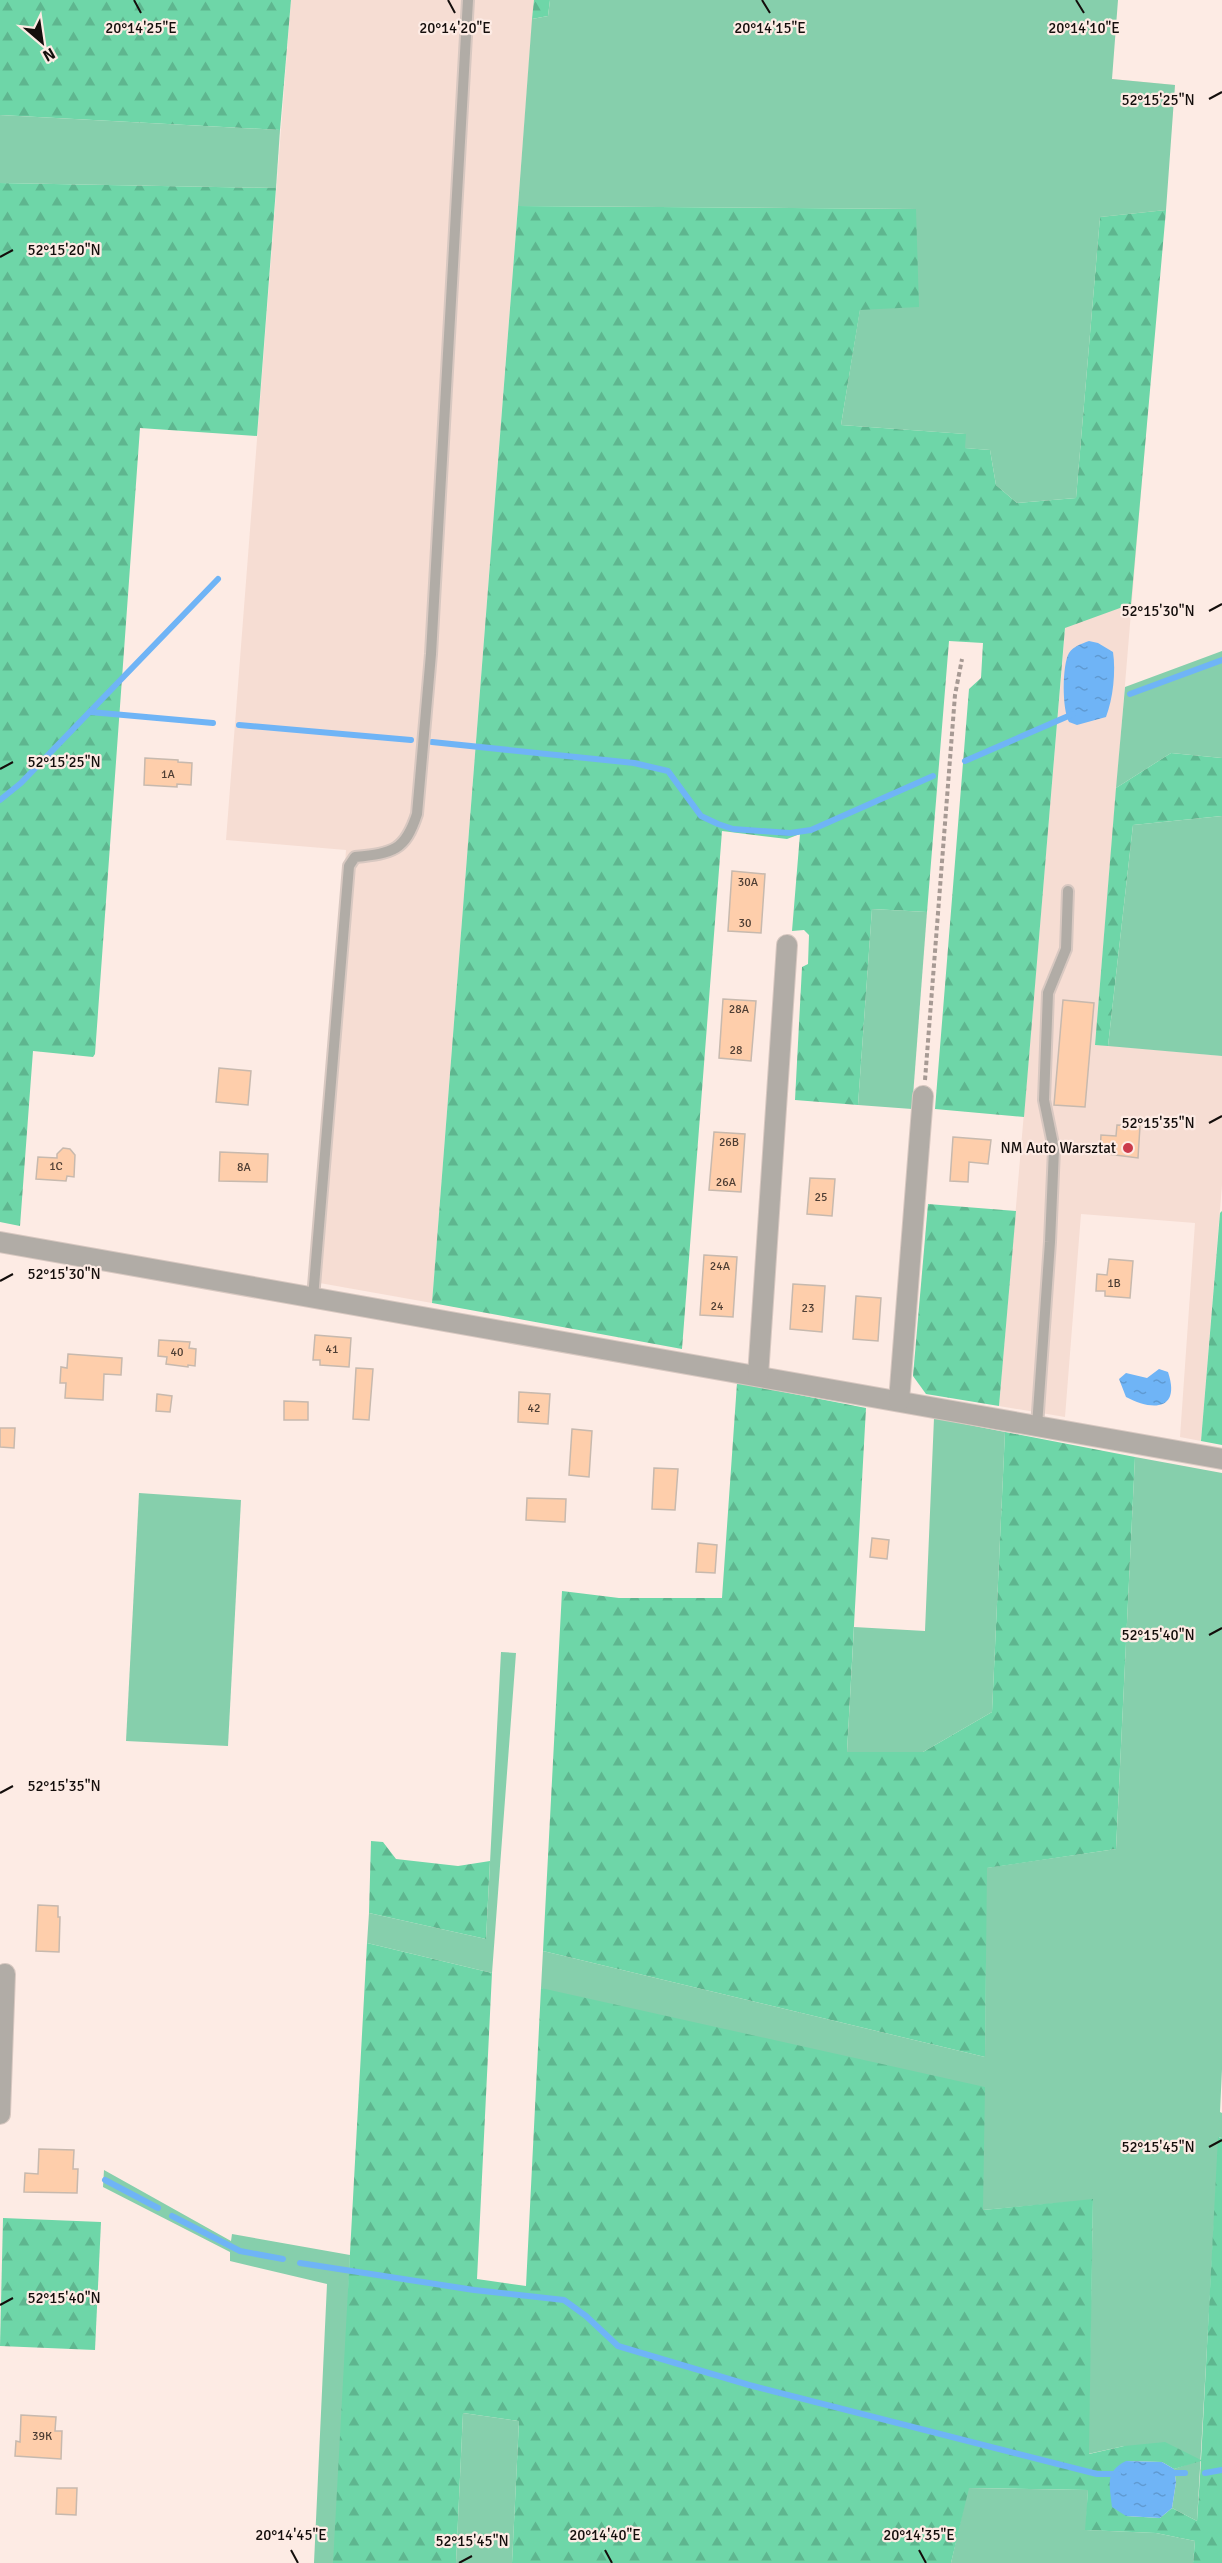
<svg xmlns="http://www.w3.org/2000/svg" width="1222" height="2563" viewBox="0 0 1222 2563" font-family="Signika,sans-serif">
  <style>
    .built { fill: #f6ddd3 }
    .grass { fill: #86cfac }
    .forest { fill: url(#forest-firs); fill-rule: evenodd }
    .water { fill: url(#water-ripples) }
    .lines { fill: none; stroke-linecap: round; stroke-linejoin: round }
    .stream { stroke: #6fb4f6; stroke-width: 6 }
    .building { fill: #feceab; stroke: #c7b9ae; stroke-width: 1.5 }
    .service-casing { stroke: #d8c8c1; stroke-width: 14 }
    .minor-casing { stroke: #d8c8c1; stroke-width: 22 }
    .path { stroke: #a79a94; stroke-width: 4; stroke-dasharray: 4.5 3; stroke-linecap: butt }
    .service { stroke: #b1aca6; stroke-width: 10 }
    .minor { stroke: #b1aca6; stroke-width: 20 }
    .ticks { fill: none; stroke: #140e0c; stroke-width: 2 }
    .poi-dot { fill: #cb3b4b; stroke: #fdebe4; stroke-width: 2 }
    .labels { text-anchor: middle; stroke-width: 4.5; stroke-linejoin: round; paint-order: stroke }
    .number-label { font-size: 12px; fill: #4e3e34 }
    .poi-label { font-size: 15px; fill: #140e0c; stroke: #fdebe4; text-anchor: end }
    .ticks-label { font-size: 15px; text-anchor: middle; fill: #140e0c; stroke: #fdebe4; stroke-width: 4.5; stroke-linejoin: round; paint-order: stroke }
  </style>
  <defs>
    <pattern id="forest-firs" width="22" height="20" patternUnits="userSpaceOnUse" patternTransform="scale(1.5)"><rect width="22" height="20" fill="#6ed6a8"/><path d="M5 1l3.5 6h-7zM16 11l3.5 6h-7z" fill="#5eb68f"/></pattern>
    <pattern id="water-ripples" width="26" height="14" patternUnits="userSpaceOnUse" patternTransform="scale(1.5)"><rect width="26" height="14" fill="#6fb4f6"/><path d="M2 4q2-2 4 0t4 0M15 11q2-2 4 0t4 0" fill="none" stroke="#5f9ad2"/></pattern>
  </defs>
  <rect width="100%" height="100%" fill="#fdebe4"/>
  <!-- built -->
  <g class="built">
    <polygon points="291,0 534,0 432,1303 314,1282 346,850 226,840"/>
    <polygon points="1112,79 1175,85 1095,1044 1222,1056 1222,1185 1201,1441 1180,1437 1195,1223 1081,1214 1065,1417 999,1406"/>
  </g>
  <!-- grass -->
  <g class="grass">
    <polygon points="550,0 1118,0 1112,79 1175,85 1166,210 1100,217 1076,498 1017,503 996,485 990,450 964,448 965,434 841,425 860,309 916,209 518,206 532,19 548,16"/>
    <polygon points="0,115 280,130 276,188 0,183"/>
    <polygon points="1222,651 1222,758 1171,753 1116,788 1125,687"/>
    <polygon points="1222,816 1222,1056 1108,1046 1133,825"/>
    <polygon points="872,909 927,912 912,1109 858,1105"/>
    <polygon points="934,1418 1005,1432 992,1712 923,1752 847,1752 854,1627 925,1631"/>
    <polygon points="1135,1457 1222,1473 1222,2069 1220,2112 1222,2113 1222,2138 1219,2137 1197,2521 1172,2508 1176,2482 1174,2469 1200,2460 1124,2446 1088,2454 1093,2200 983,2210 541,1988 543,1951 985,2057 986,1868 1116,1849"/>
    <polygon points="139,1493 241,1500 228,1746 126,1741"/>
    <polygon points="501,1652 516,1653 492,1973 367,1943 369,1913 486,1939"/>
    <polygon points="104,2170 231,2241 232,2234 350,2255 337,2563 314,2563 327,2284 230,2261 230,2252 103,2187"/>
    <polygon points="463,2413 519,2421 512,2563 456,2563"/>
    <polygon points="968,2488 1088,2490 1086,2530 1156,2533 1195,2541 1193,2563 951,2563"/>
  </g>
  <!-- forest -->
  <g class="forest">
    <polygon points="0,0 291,0 280,130 0,115"/>
    <polygon points="534,0 550,0 548,16 532,19"/>
    <polygon points="0,183 276,188 257,436 140,428 95,1054 93,1057 33,1051 20,1226 0,1222"/>
    <polygon points="518,206 916,209 919,307 860,310 841,425 966,434 965,448 990,450 996,485 1017,503 1076,498 1100,217 1166,210 1131,604 1065,628 1024,1117 935,1109 969,689 981,678 983,643 949,641 927,912 872,909 858,1105 795,1100 802,967 808,964 809,935 804,930 792,931 800,834 787,839 722,831 682,1349 432,1303"/>
    <polygon points="1171,753 1222,758 1222,816 1133,825 1108,1046 1095,1045 1116,788"/>
    <polygon points="928,1204 1016,1211 999,1406 926,1394 913,1376"/>
    <polygon points="1222,1211 1222,1445 1201,1441 1220,1213"/>
    <polygon points="737,1383 866,1408 847,1752 923,1752 992,1712 1005,1432 1135,1457 1116,1849 987,1868 985,2057 543,1951 562,1591 619,1598 722,1598"/>
    <polygon points="371,1841 383,1842 396,1859 458,1866 490,1861 486,1939 369,1913"/>
    <path d="M367 1943 492 1973 477 2279 526 2286 541 1988 985 2087 983 2210 1093 2199 1089 2454 1124 2446 1165 2442 1201 2460 1218 2137 1222 2138V2563H1193L1195 2541 1156 2533 1085 2530 1088 2490 969 2488 951 2563H512L519 2421 463 2413 456 2563H333ZM1126 2461 1162 2462 1174 2469 1201 2461 1197 2521 1172 2508 1160 2518 1126 2516Z"/>
    <polygon points="3,2218 101,2222 95,2350 0,2346"/>
  </g>
  <!-- water -->
  <g class="water">
    <path d="M1089 641 1098 643 1113 652C1116 672 1113 699 1106 717L1077 725 1069 722C1062 709 1062 665 1069 653 1074 646 1081 644 1089 641Z"/>
    <path d="M1159 1369 1168 1372C1181 1411 1152 1411 1126 1397L1119 1379 1126 1373 1147 1378Z"/>
    <path d="M1126 2461 1162 2462 1174 2469 1176 2482 1172 2508 1160 2518 1126 2516 1112 2507C1110 2485 1104 2472 1126 2461Z"/>
  </g>
  <g class="lines">
    <!-- stream -->
    <g class="stream">
      <polyline points="1130,694 1222,660"/>
      <polyline points="90,712 213,723"/>
      <polyline points="239,725 411,740"/>
      <polyline points="432,742 634,763 668,771 701,816 718,824 733,829 790,833 811,830 933,776"/>
      <polyline points="965,761 1073,714"/>
      <polyline points="0,800 21,783 218,579"/>
      <polyline points="105,2180 158,2208"/>
      <polyline points="172,2216 240,2251 283,2259"/>
      <polyline points="300,2263 474,2290 564,2300 586,2316 618,2346 749,2385 1097,2474 1118,2474"/>
      <polyline points="1167,2473 1185,2473"/>
      <polyline points="1205,2473 1222,2470"/>
    </g>
  </g>
  <!-- building -->
  <g class="building">
    <polygon points="145,758 178,760 178,762 192,763 191,785 177,784 177,787 144,785"/>
    <polygon points="732,871 765,874 761,933 728,931"/>
    <polygon points="723,999 756,1001 751,1061 719,1058"/>
    <polygon points="1063,1000 1094,1003 1085,1107 1054,1105"/>
    <polygon points="219,1068 251,1071 248,1105 216,1102"/>
    <polygon points="1117,1125 1140,1126 1138,1158 1100,1153 1101,1135 1116,1136"/>
    <polygon points="714,1132 745,1134 741,1192 709,1190"/>
    <polygon points="953,1137 991,1140 988,1164 969,1162 968,1182 950,1181"/>
    <polygon points="63,1148 70,1149 75,1155 74,1177 67,1176 66,1181 36,1179 38,1157 57,1158 57,1154"/>
    <polygon points="220,1152 268,1154 267,1182 219,1181"/>
    <polygon points="810,1178 835,1179 832,1216 807,1214"/>
    <polygon points="704,1255 737,1257 733,1317 700,1315"/>
    <polygon points="1109,1259 1133,1261 1130,1298 1105,1296 1105,1291 1096,1291 1097,1274 1107,1275"/>
    <polygon points="793,1284 825,1286 822,1332 790,1329"/>
    <polygon points="856,1296 881,1298 878,1341 853,1339"/>
    <polygon points="315,1335 351,1338 349,1367 320,1365 320,1360 313,1360"/>
    <polygon points="159,1340 190,1342 189,1348 196,1349 195,1366 188,1365 188,1367 166,1364 167,1357 158,1356"/>
    <polygon points="68,1354 122,1358 121,1375 104,1374 103,1400 65,1398 66,1383 60,1383 61,1367 67,1368"/>
    <polygon points="356,1368 373,1369 369,1420 353,1419"/>
    <polygon points="519,1392 550,1394 548,1424 518,1422"/>
    <polygon points="157,1394 172,1396 170,1412 156,1411"/>
    <polygon points="284,1401 308,1402 308,1420 284,1420"/>
    <polygon points="0,1428 15,1428 14,1448 0,1447"/>
    <polygon points="572,1429 592,1431 589,1477 569,1475"/>
    <polygon points="654,1468 678,1469 675,1510 652,1509"/>
    <polygon points="527,1498 566,1499 565,1522 526,1520"/>
    <polygon points="872,1538 889,1540 887,1559 870,1557"/>
    <polygon points="698,1543 717,1545 715,1573 696,1572"/>
    <polygon points="38,1905 58,1906 58,1917 60,1917 59,1952 36,1951"/>
    <polygon points="39,2149 74,2150 73,2169 78,2169 77,2193 24,2192 25,2173 38,2174"/>
    <polygon points="21,2415 56,2417 55,2431 62,2431 61,2459 15,2456 16,2441 20,2442"/>
    <polygon points="57,2488 77,2488 76,2515 56,2514"/>
  </g>
  <g class="lines">
    <defs>
      <g id="service">
        <path d="M313 1298 349 866 355 857C393 853 405 851 417 814L431 654 468 0"/>
        <polyline points="1037,1426 1050,1242 1054,1149 1044,1100 1048,993 1066,949 1068,891"/>
      </g>
      <g id="minor">
        <polyline points="0,1242 1222,1459"/>
        <polyline points="758,1376 787,945"/>
        <polyline points="899,1401 923,1096"/>
        <polyline points="0,2114 5,1974"/>
      </g>
    </defs>
    <!-- service casing -->
    <use href="#service" class="service-casing"/>
    <!-- minor casing -->
    <use href="#minor" class="minor-casing"/>
    <!-- path -->
    <polyline class="path" points="925,1080 955,695 962,659"/>
    <!-- service -->
    <use href="#service" class="service"/>
    <!-- minor -->
    <use href="#minor" class="minor"/>
  </g>
  <!-- ticks -->
  <path class="ticks" d="M134 0 141 13M448 0 455 13M762 0 770 13M1076 0 1084 13M1209 99 1222 92M0 257 13 250M1209 611 1222 604M0 769 13 762M1209 1123 1222 1116M0 1281 13 1274M1209 1635 1222 1628M0 1793 13 1786M1209 2147 1222 2140M0 2305 13 2298M291 2550 298 2563M605 2550 612 2563M919 2550 926 2563M459 2563 472 2556"/>
  <!-- markers -->
  <circle class="poi-dot" cx="1128" cy="1148" r="6"/>
  <g class="labels">
    <!-- number labels -->
    <g class="number-label">
      <text x="168" y="778">1A</text>
      <text x="748" y="886">30A</text>
      <text x="745" y="927">30</text>
      <text x="739" y="1013">28A</text>
      <text x="736" y="1054">28</text>
      <text x="729" y="1146">26B</text>
      <text x="56" y="1170">1C</text>
      <text x="244" y="1171">8A</text>
      <text x="726" y="1186">26A</text>
      <text x="821" y="1201">25</text>
      <text x="720" y="1270">24A</text>
      <text x="1114" y="1287">1B</text>
      <text x="717" y="1310">24</text>
      <text x="808" y="1312">23</text>
      <text x="332" y="1353">41</text>
      <text x="177" y="1356">40</text>
      <text x="534" y="1412">42</text>
      <text x="42" y="2440">39K</text>
    </g>
    <!-- poi labels -->
    <g class="poi-label">
      <text x="1116" y="1153">NM Auto Warsztat</text>
    </g>
  </g>
  <g class="ticks-label">
    <text x="141" y="33">20°14'25"E</text>
    <text x="455" y="33">20°14'20"E</text>
    <text x="770" y="33">20°14'15"E</text>
    <text x="1084" y="33">20°14'10"E</text>
    <text x="1158" y="105">52°15'25"N</text>
    <text x="64" y="255">52°15'20"N</text>
    <text x="1158" y="616">52°15'30"N</text>
    <text x="64" y="767">52°15'25"N</text>
    <text x="1158" y="1128">52°15'35"N</text>
    <text x="64" y="1279">52°15'30"N</text>
    <text x="1158" y="1640">52°15'40"N</text>
    <text x="64" y="1791">52°15'35"N</text>
    <text x="1158" y="2152">52°15'45"N</text>
    <text x="64" y="2303">52°15'40"N</text>
    <text x="291" y="2540">20°14'45"E</text>
    <text x="605" y="2540">20°14'40"E</text>
    <text x="919" y="2540">20°14'35"E</text>
    <text x="472" y="2546">52°15'45"N</text>
  </g>
  <!-- north arrow -->
  <g transform="translate(42 42) rotate(151)" stroke="#fdebe4" stroke-width="4.5" paint-order="stroke">
  <path d="M0-4.5L10 22L0 15L-10 22Z" fill="#140e0c"/>
  <text y="-9" font-size="16" font-weight="bold" text-anchor="middle" fill="#140e0c">N</text>
  </g>
</svg>
